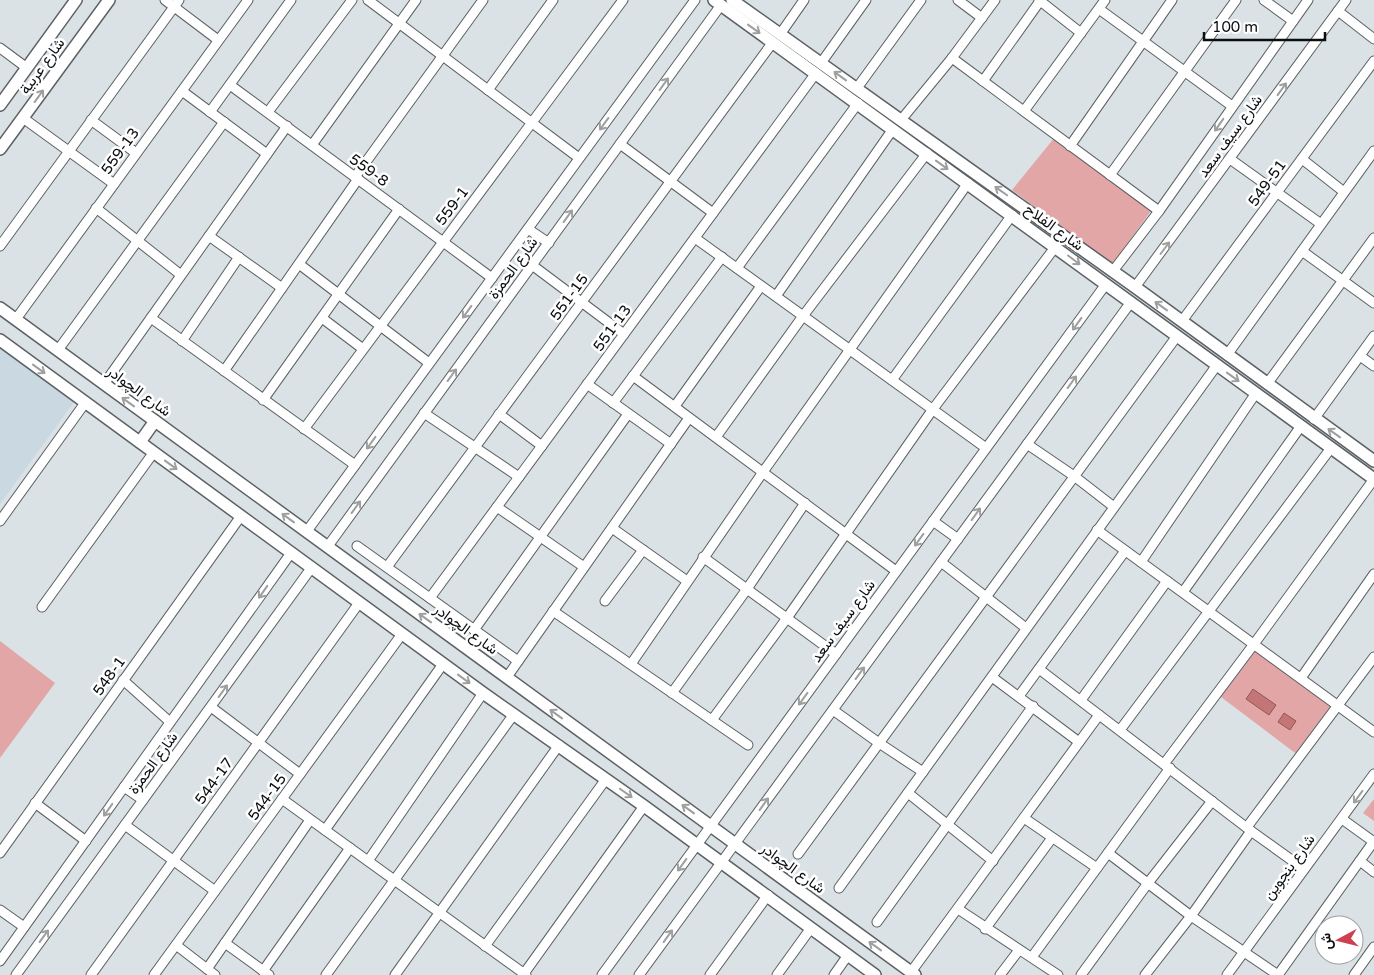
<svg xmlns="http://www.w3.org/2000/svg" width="1374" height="975" viewBox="0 0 1374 975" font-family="'Varela Round',Vazirmatn,sans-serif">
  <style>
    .built { fill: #cad8e1 }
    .green { fill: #e3a6a6 }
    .water { fill: #c47677; stroke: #8d5758 }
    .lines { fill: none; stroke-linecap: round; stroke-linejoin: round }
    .minor-casing { stroke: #5c6165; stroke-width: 11 }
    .major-casing { stroke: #5c6165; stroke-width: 14 }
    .minor { stroke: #fff; stroke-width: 9 }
    .major { stroke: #fff; stroke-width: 11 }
    .oneway { stroke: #9e9f9f }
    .labels { text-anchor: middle; stroke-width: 5; stroke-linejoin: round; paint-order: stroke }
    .street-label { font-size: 15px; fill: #0c0f10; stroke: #fff }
  </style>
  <rect width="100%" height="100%" fill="#dbe2e6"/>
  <!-- built -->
  <polygon class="built" points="0,348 74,402 0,504"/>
  <!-- green -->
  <g class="green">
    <polygon points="1055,137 1151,211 1112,264 1012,190"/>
    <polygon points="0,641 55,683 0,758"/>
    <polygon points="1254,644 1338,706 1299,756 1217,694"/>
    <polygon points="1374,799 1374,821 1363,813"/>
  </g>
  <!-- water -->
  <g class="water">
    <polygon points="1253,689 1276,705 1269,715 1246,699"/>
    <polygon points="1284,713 1296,721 1290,730 1278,722"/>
  </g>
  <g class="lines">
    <defs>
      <g id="minor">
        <polyline points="165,0 218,40"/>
        <polyline points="368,0 579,158"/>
        <polyline points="958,0 982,18"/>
        <polyline points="1039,0 1081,33"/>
        <polyline points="1264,0 1293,21"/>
        <polyline points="1099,9 1232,106"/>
        <polyline points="1338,11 1374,39"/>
        <polyline points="781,33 804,0"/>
        <polyline points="0,48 27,68"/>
        <polyline points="952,58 1159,211"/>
        <polyline points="821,63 866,0"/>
        <polyline points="983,81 1040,1"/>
        <polyline points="230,85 492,278"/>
        <polyline points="857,88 921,0"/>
        <polyline points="488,90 553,0"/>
        <polyline points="182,91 267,154"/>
        <polyline points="1024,111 1105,0"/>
        <polyline points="210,112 291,0"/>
        <polyline points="268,112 352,0"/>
        <polyline points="23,118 114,184"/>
        <polyline points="91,120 136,153"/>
        <polyline points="901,120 952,58 995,0"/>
        <polyline points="620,144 713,213"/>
        <polyline points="312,145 416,0"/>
        <polyline points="1070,146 1172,0"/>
        <polyline points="1230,159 1321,224"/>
        <polyline points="1302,159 1344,192"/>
        <polyline points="1110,175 1236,0"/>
        <polyline points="355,177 483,0"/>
        <polyline points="96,208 181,275"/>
        <polyline points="528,229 549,243"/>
        <polyline points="209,236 282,288"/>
        <polyline points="695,238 986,448"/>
        <polyline points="0,246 179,0"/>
        <polyline points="1302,251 1374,303"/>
        <polyline points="299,264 429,363"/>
        <polyline points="532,265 624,334"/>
        <polyline points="737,268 858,103"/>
        <polyline points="1113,271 1159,211 1308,0"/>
        <polyline points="1135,287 1346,0"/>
        <polyline points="776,296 893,129"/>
        <polyline points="151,318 355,465"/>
        <polyline points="322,318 363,349"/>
        <polyline points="16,319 248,0"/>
        <polyline points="1182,321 1374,61"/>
        <polyline points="182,341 239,257"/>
        <polyline points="58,350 224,122"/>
        <polyline points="1227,355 1374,151"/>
        <polyline points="1360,356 1374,366"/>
        <polyline points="224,371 358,179"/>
        <polyline points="633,376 896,571"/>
        <polyline points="892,380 1012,215"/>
        <polyline points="104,384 287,126"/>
        <polyline points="587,384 671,444"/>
        <polyline points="1267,384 1374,238"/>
        <polyline points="263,400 399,209"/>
        <polyline points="613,403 722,257"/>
        <polyline points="675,406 761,286"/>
        <polyline points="424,413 519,477"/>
        <polyline points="499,414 542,446"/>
        <polyline points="1314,419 1374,336"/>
        <polyline points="304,429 623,0"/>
        <polyline points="716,437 803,316 927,153"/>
        <polyline points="1027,444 1074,476 1114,507"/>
        <polyline points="497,507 584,567"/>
        <polyline points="0,521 85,403"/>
        <polyline points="933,521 958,539"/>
        <polyline points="612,528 687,581"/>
        <polyline points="1097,530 1374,732"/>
        <polyline points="307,531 695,0"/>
        <polyline points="328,546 721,5"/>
        <polyline points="357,546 518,661"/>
        <polyline points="703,557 836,654"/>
        <polyline points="941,562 1026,628"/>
        <polyline points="1141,562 1256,393"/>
        <polyline points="387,567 773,42"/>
        <polyline points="1183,592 1301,426"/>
        <polyline points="430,598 816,73"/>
        <polyline points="605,601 643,550"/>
        <polyline points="42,607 154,452"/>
        <polyline points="553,611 748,745"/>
        <polyline points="474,630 628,414"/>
        <polyline points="631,664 763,472 968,183"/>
        <polyline points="1039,669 1251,831 1304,869"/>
        <polyline points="507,677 689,418"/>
        <polyline points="992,677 1079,742"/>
        <polyline points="1301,678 1374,574"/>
        <polyline points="123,680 170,722"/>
        <polyline points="672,693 747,589 805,503"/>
        <polyline points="1019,696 1125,551"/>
        <polyline points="1081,700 1167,581"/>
        <polyline points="211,707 300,774"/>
        <polyline points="833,710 879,743 923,772"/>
        <polyline points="712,720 787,618 933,409 1056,246"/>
        <polyline points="1120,730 1331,448"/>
        <polyline points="1164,764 1254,644 1374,479"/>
        <polyline points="124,787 143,800"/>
        <polyline points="908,793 993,861"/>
        <polyline points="282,799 526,975"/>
        <polyline points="35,803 86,841"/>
        <polyline points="1024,818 1097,868"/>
        <polyline points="1342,819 1374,842"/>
        <polyline points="125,825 215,891"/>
        <polyline points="1247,827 1374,657"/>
        <polyline points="325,830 443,664"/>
        <polyline points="0,853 241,516"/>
        <polyline points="1108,853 1191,916 1278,975 1374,841"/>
        <polyline points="798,854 1177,336"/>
        <polyline points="368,861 483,693"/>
        <polyline points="1360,861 1374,872"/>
        <polyline points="839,888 1217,365"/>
        <polyline points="958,909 1058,975"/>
        <polyline points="0,910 24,927"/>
        <polyline points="877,922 1033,706"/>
        <polyline points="985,929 1052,838"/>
        <polyline points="225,943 269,975"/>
        <polyline points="176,945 215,975"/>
        <polyline points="485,946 606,779"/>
        <polyline points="1032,957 1170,768"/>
        <polyline points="0,961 291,553"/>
        <polyline points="207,969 310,820"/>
        <polyline points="263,971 350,848"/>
        <polyline points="911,972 1099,715"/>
        <polyline points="16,975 312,567"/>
        <polyline points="91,975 359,603"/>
        <polyline points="154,975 402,634"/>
        <polyline points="326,975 514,714"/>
        <polyline points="395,975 559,745"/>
        <polyline points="523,975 644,806"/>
        <polyline points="602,975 1106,284"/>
        <polyline points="639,975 1131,302"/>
        <polyline points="710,975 768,895"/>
        <polyline points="777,975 811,928"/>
        <polyline points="834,975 848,955"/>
        <polyline points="1000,975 1019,950"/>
        <polyline points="1081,975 1148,883 1212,801"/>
        <polyline points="1145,975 1191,916 1251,831"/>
        <polyline points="1227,975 1374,774"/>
        <polyline points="1354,975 1374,947"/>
      </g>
      <g id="major">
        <polyline points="714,0 1374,479"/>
        <polyline points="732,0 1135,287 1374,461"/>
        <polyline points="0,105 76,0"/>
        <polyline points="0,149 109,0"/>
        <polyline points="0,308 915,975"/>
        <polyline points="0,340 483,693 644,806 875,975"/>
        <polyline points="140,442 155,421"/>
      </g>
    </defs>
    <!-- minor casing -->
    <use href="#minor" class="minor-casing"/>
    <!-- major casing -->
    <use href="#major" class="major-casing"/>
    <!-- minor -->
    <use href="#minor" class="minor"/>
    <!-- major -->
    <use href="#major" class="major"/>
  </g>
  <!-- one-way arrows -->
  <defs><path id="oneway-shaft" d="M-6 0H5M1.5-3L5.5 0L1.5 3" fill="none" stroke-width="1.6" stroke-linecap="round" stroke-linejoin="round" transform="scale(1.25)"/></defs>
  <g class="oneway">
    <use href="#oneway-shaft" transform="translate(754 29) rotate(36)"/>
    <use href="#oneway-shaft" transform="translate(840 76) rotate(-144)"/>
    <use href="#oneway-shaft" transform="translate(664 84) rotate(-54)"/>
    <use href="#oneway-shaft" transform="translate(1282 89) rotate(-54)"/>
    <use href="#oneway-shaft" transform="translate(39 96) rotate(-54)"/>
    <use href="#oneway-shaft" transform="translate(604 124) rotate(126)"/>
    <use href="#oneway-shaft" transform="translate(1219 125) rotate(125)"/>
    <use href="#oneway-shaft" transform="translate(942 165) rotate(36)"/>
    <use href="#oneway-shaft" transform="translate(1001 191) rotate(-145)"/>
    <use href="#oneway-shaft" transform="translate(568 216) rotate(-54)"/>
    <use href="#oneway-shaft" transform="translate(1165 248) rotate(-53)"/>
    <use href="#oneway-shaft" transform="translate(1074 260) rotate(37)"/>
    <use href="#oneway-shaft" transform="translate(1161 306) rotate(-144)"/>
    <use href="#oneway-shaft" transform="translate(467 312) rotate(126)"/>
    <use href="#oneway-shaft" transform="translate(1077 324) rotate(126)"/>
    <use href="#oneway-shaft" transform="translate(39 369) rotate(36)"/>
    <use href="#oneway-shaft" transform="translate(452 375) rotate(-54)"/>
    <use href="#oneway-shaft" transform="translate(1233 377) rotate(36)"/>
    <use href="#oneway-shaft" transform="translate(1072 382) rotate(-54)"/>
    <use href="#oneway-shaft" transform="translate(128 402) rotate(-144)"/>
    <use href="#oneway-shaft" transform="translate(1334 433) rotate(-144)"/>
    <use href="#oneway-shaft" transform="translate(371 443) rotate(126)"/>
    <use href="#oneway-shaft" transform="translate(171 465) rotate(36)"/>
    <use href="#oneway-shaft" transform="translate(356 507) rotate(-54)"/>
    <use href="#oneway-shaft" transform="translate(976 514) rotate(-54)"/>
    <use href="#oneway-shaft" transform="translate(288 518) rotate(-144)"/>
    <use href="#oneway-shaft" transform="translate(919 540) rotate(126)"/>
    <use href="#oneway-shaft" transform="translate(263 592) rotate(125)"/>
    <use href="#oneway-shaft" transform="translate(425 618) rotate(-144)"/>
    <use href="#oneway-shaft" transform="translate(860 673) rotate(-54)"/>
    <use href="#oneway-shaft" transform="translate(464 679) rotate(36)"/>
    <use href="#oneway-shaft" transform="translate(223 691) rotate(-54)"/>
    <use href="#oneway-shaft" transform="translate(803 699) rotate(126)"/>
    <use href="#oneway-shaft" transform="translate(556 714) rotate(-144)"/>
    <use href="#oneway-shaft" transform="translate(626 793) rotate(35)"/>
    <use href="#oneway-shaft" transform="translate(1358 797) rotate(126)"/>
    <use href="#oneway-shaft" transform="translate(764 804) rotate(-54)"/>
    <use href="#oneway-shaft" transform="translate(688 809) rotate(-144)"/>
    <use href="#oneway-shaft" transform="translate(108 810) rotate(125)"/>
    <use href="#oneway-shaft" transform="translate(682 865) rotate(126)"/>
    <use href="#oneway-shaft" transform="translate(44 936) rotate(-54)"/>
    <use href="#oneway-shaft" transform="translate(668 936) rotate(-54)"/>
    <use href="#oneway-shaft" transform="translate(875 946) rotate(-144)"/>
  </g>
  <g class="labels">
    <!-- street labels -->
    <g class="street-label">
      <text transform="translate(42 66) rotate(-54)" y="5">شارع عربية</text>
      <text transform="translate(1230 136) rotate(-54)" y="5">شارع سيف سعد</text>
      <text transform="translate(120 151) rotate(-54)" y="5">559-13</text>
      <text transform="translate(369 170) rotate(36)" y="5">559-8</text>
      <text transform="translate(1267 183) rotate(-54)" y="5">549-51</text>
      <text transform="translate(452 206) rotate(-53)" y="5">559-1</text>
      <text transform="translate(1054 227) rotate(36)" y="5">شارع الفلاح</text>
      <text transform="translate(513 268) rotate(-54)" y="5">شارع الحمزة</text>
      <text transform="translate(569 297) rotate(-54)" y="5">551-15</text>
      <text transform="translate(612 328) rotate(-54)" y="5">551-13</text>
      <text transform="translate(139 391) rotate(36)" y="5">شارع الچوادر</text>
      <text transform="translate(843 621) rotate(-54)" y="5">شارع سيف سعد</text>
      <text transform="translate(466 629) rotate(36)" y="5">شارع الچوادر</text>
      <text transform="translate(109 676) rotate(-54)" y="5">548-1</text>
      <text transform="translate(153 763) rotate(-54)" y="5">شارع الحمزة</text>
      <text transform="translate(214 781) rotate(-54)" y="5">544-17</text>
      <text transform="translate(267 797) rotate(-54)" y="5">544-15</text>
      <text transform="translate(1289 867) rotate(-54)" y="5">شارع بنجوين</text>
      <text transform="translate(793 868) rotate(36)" y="5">شارع الچوادر</text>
    </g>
  </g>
  <!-- north arrow -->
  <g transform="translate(1339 940) rotate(263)"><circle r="24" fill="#ffffff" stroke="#9e9f9f"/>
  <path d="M0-4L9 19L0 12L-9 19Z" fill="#cf3f4f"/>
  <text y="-8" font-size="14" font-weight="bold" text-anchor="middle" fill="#0c0f10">ش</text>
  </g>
  <!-- scale -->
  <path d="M1204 32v8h121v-8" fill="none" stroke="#0c0f10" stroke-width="2.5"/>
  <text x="1212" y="32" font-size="15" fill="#0c0f10" stroke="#ffffff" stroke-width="4" paint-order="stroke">100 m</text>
</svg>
